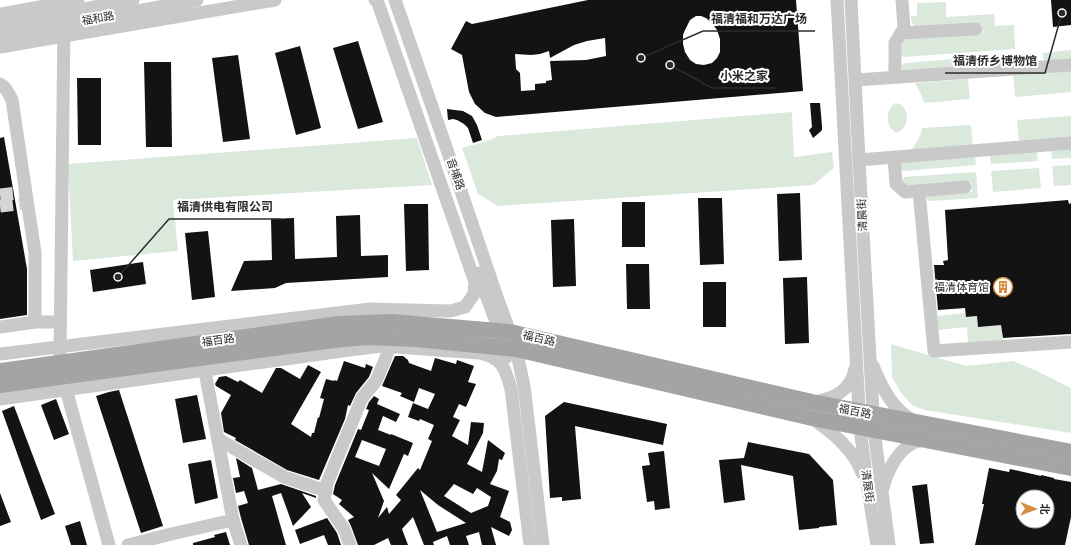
<svg xmlns="http://www.w3.org/2000/svg" width="1071" height="545" viewBox="0 0 1071 545" font-family="'Asap Condensed','Noto Sans SC',sans-serif">
  <style>
    .green { fill: #dbe9dc }
    .building { fill: #131313; fill-rule: evenodd }
    .lines { fill: none; stroke-linecap: round; stroke-linejoin: round }
    .minor-tunnel { stroke: #d5d5d5; stroke-width: 13; stroke-dasharray: 13 6; stroke-linecap: butt }
    .minor { stroke: #c9c9c9; stroke-width: 13 }
    .major { stroke: #a4a4a4; stroke-width: 16 }
    .labels { text-anchor: middle; stroke-width: 4; stroke-linejoin: round; paint-order: stroke }
    .street-label { font-size: 11px; fill: #2c2c2c; stroke: #fff }
    .poi-label { font-size: 11px; fill: #2c2c2c; stroke: #fff; text-anchor: end }
    .leader { fill: none; stroke: #2c2c2c; stroke-width: 1.5 }
    .callout-dot { fill: #2c2c2c; stroke: #fff; stroke-width: 1.5 }
    .callout-label { font-size: 12px; text-anchor: middle; font-weight: bold; fill: #2c2c2c; stroke: #fff; stroke-width: 4; stroke-linejoin: round; paint-order: stroke }
  </style>
  <rect width="100%" height="100%" fill="#fff"/>
  <!-- green -->
  <g class="green">
    <path d="M946 2V17L994 14 995 26 1014 25 1015 49 903 57 901 55C901 47 901 41 909 37L983 33 982 25 919 28C913 26 911 23 911 16H917V3Z"/>
    <polygon points="1071,50 1071,60 1044,62 1043,53"/>
    <polygon points="1034,53 1035,63 984,67 983,57"/>
    <polygon points="969,58 970,68 903,72 901,70 902,65 905,63"/>
    <polygon points="1071,70 1071,92 1015,97 1013,75"/>
    <polygon points="968,79 970,99 924,103 922,96 915,83"/>
    <path d="M895 103C910 104 911 128 897 133 885 128 885 111 895 103Z"/>
    <polygon points="792,112 794,157 832,152 834,168 813,185 498,206 478,194 462,148 490,140 498,136"/>
    <polygon points="1071,116 1071,137 1019,142 1017,120"/>
    <path d="M971 125 973 145 911 150C916 143 921 137 922 128Z"/>
    <polygon points="417,138 432,185 173,200 178,251 73,261 68,164"/>
    <polygon points="1071,148 1071,158 1052,159 1051,149"/>
    <polygon points="1037,151 1038,161 991,164 990,155"/>
    <polygon points="975,156 976,165 903,171 901,170 900,163"/>
    <polygon points="1071,165 1071,185 1054,186 1052,166"/>
    <polygon points="1039,168 1041,188 993,192 991,171"/>
    <polygon points="976,172 978,198 930,201 927,200 927,195 928,195 972,192 971,182 905,186 901,181 904,177"/>
    <polygon points="965,313 966,317 977,316 1001,325 1003,342 968,344 967,327 938,330 937,316"/>
    <polygon points="891,344 966,366 1013,361 1037,371 1071,388 1071,433 925,410 913,406 901,393 892,377"/>
  </g>
  <!-- building -->
  <g class="building">
    <path d="M588 0H796L803 91 496 117 485 113 475 104 469 92 462 55 451 49 466 21 472 24ZM696 16H701L706 18 712 23 717 30 720 39V52L717 58 712 63 704 65 696 64 690 60 685 52 683 44V35L685 30 690 20ZM605 38 606 56 586 60 550 61 552 80 546 81V83L535 84V90L521 91 520 73 516 69 515 54 531 55 540 54 549 51 550 58 574 45 587 41Z"/>
    <polygon points="1051,0 1071,0 1071,25 1053,27"/>
    <polygon points="358,41 383,122 358,129 333,48"/>
    <polygon points="300,46 321,128 296,135 275,53"/>
    <polygon points="238,55 250,139 223,142 212,58"/>
    <polygon points="144,62 171,62 172,147 146,147"/>
    <polygon points="77,78 101,78 101,145 78,145"/>
    <polygon points="810,103 820,103 822,126 822,130 819,133 813,138 809,130 812,127"/>
    <polygon points="447,109 463,111 472,116 477,125 482,140 473,143 468,128 464,124 457,120 453,119 448,120"/>
    <polygon points="4,137 27,269 27,315 0,319 0,138"/>
    <polygon points="800,193 802,260 779,261 777,194"/>
    <polygon points="698,198 722,198 724,264 700,265"/>
    <polygon points="1068,200 1069,204 1071,203 1071,334 1003,338 1001,325 978,327 977,316 966,317 965,308 938,310 934,265 944,265 943,261 948,260 945,210"/>
    <rect x="622" y="202" width="23" height="45"/>
    <polygon points="404,204 428,204 429,270 406,271"/>
    <polygon points="360,215 361,256 388,255 388,277 286,283 275,288 231,291 244,261 272,260 271,219 294,218 295,259 337,257 336,216"/>
    <polygon points="574,219 576,286 553,287 551,220"/>
    <polygon points="208,231 215,297 192,300 185,233"/>
    <polygon points="143,262 146,284 93,292 90,270"/>
    <polygon points="626,264 649,264 650,309 627,309"/>
    <polygon points="807,277 809,343 785,344 783,278"/>
    <rect x="703" y="282" width="23" height="45"/>
    <path d="M395 356H403L408 360 409 363 431 371 435 358 456 364 457 360 474 366 468 382 476 384 466 407 459 404 453 417 460 420 452 436 468 445 471 422 484 423 483 433 467 464 482 472 488 440 505 453 502 460 499 459 497 471 490 484 509 491 500 517 510 522 512 530 509 536 491 527 496 545H482L479 532 466 536 469 545H450L447 536 433 542 434 545H424L413 517 402 529 408 545H391L388 538 374 545H358L351 526 348 520 354 517 339 504 342 500 333 494 335 485 358 429 361 430 369 410 366 409 369 402 374 396 379 399 377 404 400 414 396 422 383 416 378 430 391 435V434L413 443 408 456 404 454 389 489 372 473 384 501 378 518 387 507 389 514 401 500 396 495 418 468 420 470 432 441 428 439 434 425 420 419 419 421 408 417 413 403 428 409 435 394 419 388 414 402 400 396 402 393 382 386ZM362 440 386 449 379 466 355 457ZM454 484 473 494 477 488 491 497 488 506 471 513 444 496ZM420 490 438 505 466 523 437 532Z"/>
    <polygon points="344,361 365,368 366,364 373,367 369,377 356,393 350,406 348,405 345,419 319,480 287,470 235,440 236,438 224,432 221,413 231,395 216,386 215,384 219,377 226,376 238,382 240,380 262,393 276,368 281,368 300,379 308,365 321,372 291,424 311,437 312,433 314,433 318,417 319,418 324,399 320,398 326,379 334,381 334,380 337,381"/>
    <polygon points="119,390 163,526 141,533 96,396 109,392"/>
    <polygon points="197,395 206,439 183,443 175,399"/>
    <polygon points="56,399 69,434 54,440 41,405"/>
    <polygon points="564,402 667,424 663,445 575,426 581,499 562,501 562,497 550,498 545,416"/>
    <polygon points="14,406 55,514 41,520 2,411"/>
    <polygon points="748,442 809,454 833,480 837,525 819,527 819,528 799,530 793,476 741,465 745,500 724,503 719,460 744,458"/>
    <polygon points="664,451 670,508 655,510 654,501 647,502 642,466 650,465 648,453"/>
    <polygon points="236,458 252,468 258,490 281,484 316,496 316,498 302,493 311,507 293,526 281,493 272,496 286,545 249,545 241,518 238,506 248,503 244,491 236,493 233,478 240,477"/>
    <polygon points="211,460 218,498 195,504 188,464"/>
    <path d="M989 468 1009 472 1010 469 1041 476V475L1054 478V479L1071 482V517L1065 545H975L984 504H982ZM1025 494 1040 497H1047V521H1020L1023 505V497H1024Z"/>
    <polygon points="927,484 934,543 920,544 912,486"/>
    <polygon points="0,493 11,522 0,526"/>
    <polygon points="327,518 337,533 341,545 328,545 324,535 300,544 295,530"/>
    <polygon points="80,521 87,545 71,545 65,526"/>
    <polygon points="226,532 230,545 193,545 193,543 215,537 214,535"/>
  </g>
  <g class="lines">
    <!-- minor-tunnel -->
    <g class="minor-tunnel">
      <polyline points="0,195 26,192"/>
      <polyline points="0,206 27,203"/>
    </g>
    <!-- minor -->
    <g class="minor">
      <polyline points="395,0 445,144 497,297 516,349 524,386 543,545"/>
      <polyline points="837,0 860,428 868,490 877,545"/>
      <polyline points="851,0 859,160 874,430 889,545"/>
      <polyline points="0,14 78,0"/>
      <polyline points="0,24 133,0"/>
      <polyline points="901,33 976,29"/>
      <polyline points="0,36 197,0"/>
      <polyline points="0,47 275,0"/>
      <polyline points="895,77 895,43 904,28 902,0"/>
      <polyline points="856,80 1071,65"/>
      <path d="M0 84C6 87 9 94 12 100L35 253V322"/>
      <polyline points="894,157 896,184 905,192 965,187"/>
      <polyline points="859,160 1071,143"/>
      <polyline points="919,191 934,351 1071,342"/>
      <polyline points="478,273 499,330 507,357"/>
      <polyline points="0,327 35,322 60,322"/>
      <polyline points="0,354 370,309 450,311 465,307 474,294 475,282 378,3 375,0"/>
      <polyline points="60,355 64,24"/>
      <polyline points="203,361 233,520"/>
      <path d="M873 366C882 388 893 410 914 421"/>
      <polyline points="64,382 109,545"/>
      <path d="M0 399 349 350 382 346 479 353C502 358 505 367 511 389L530 545"/>
      <path d="M814 402C834 398 851 391 855 369"/>
      <path d="M813 419C833 433 854 450 862 473"/>
      <polyline points="218,439 284,477 326,491"/>
      <path d="M883 488C887 472 896 453 911 444 914 442 919 441 923 440"/>
      <polyline points="128,545 167,535 233,520 241,545"/>
      <polyline points="350,545 344,529 324,500 327,483 362,398 376,381 385,360 392,339"/>
    </g>
    <!-- major -->
    <g class="major">
      <polyline points="0,371 339,324 392,322 510,332 812,402 1071,452"/>
      <polyline points="0,385 334,340 367,337 393,338 416,339 516,349 812,418 1071,468"/>
    </g>
  </g>
  <!-- icons -->
  <defs>
    <symbol id="building-ring" viewBox="-11 -11 22 22"><circle r="9.5" fill="#fff" stroke="#d48d3d" stroke-width="1.5"/><path d="M-4-6H4V6H1V3H-1V6H-4ZM-2.5-4.3h1.7v1.8h-1.7ZM.8-4.3h1.7v1.8H.8ZM-2.5-1h1.7V.8h-1.7ZM.8-1h1.7V.8H.8Z" fill="#d48d3d"/></symbol>
  </defs>
  <g fill-rule="evenodd">
    <use href="#building-ring" x="992" y="276" width="22" height="22"/>
  </g>
  <g class="labels">
    <!-- street labels -->
    <g class="street-label">
      <text transform="translate(98 18) rotate(-10)" y="4">福和路</text>
      <text transform="translate(456 174) rotate(71)" y="4">音埔路</text>
      <text transform="translate(862 215) rotate(-93)" y="4">清晨街</text>
      <text transform="translate(539 338) rotate(13)" y="4">福百路</text>
      <text transform="translate(218 340) rotate(-8)" y="4">福百路</text>
      <text transform="translate(855 411) rotate(11)" y="4">福百路</text>
      <text transform="translate(868 486) rotate(82)" y="4">清展街</text>
    </g>
    <!-- poi labels -->
    <g class="poi-label">
      <text x="989" y="291">福清体育馆</text>
    </g>
  </g>
  <!-- callouts -->
  <path class="leader" d="M641 58L703 31H815M1062 13L1045 73H945M670 65L712 88H776M118 277L169 219H281"/>
  <g class="callout-dot">
    <circle cx="641" cy="58" r="4"/>
    <circle cx="1062" cy="13" r="4"/>
    <circle cx="670" cy="65" r="4"/>
    <circle cx="118" cy="277" r="4"/>
  </g>
  <g class="callout-label">
    <text x="759" y="23">福清福和万达广场</text>
    <text x="995" y="65">福清侨乡博物馆</text>
    <text x="744" y="80">小米之家</text>
    <text x="225" y="211">福清供电有限公司</text>
  </g>
  <!-- north arrow -->
  <g transform="translate(1035 509) rotate(91)"><circle r="19" fill="#ffffff" stroke="#ababab"/>
  <path d="M0-3L7 15L0 10L-7 15Z" fill="#d48d3d"/>
  <text y="-6" font-size="11" font-weight="bold" text-anchor="middle" fill="#2c2c2c">北</text>
  </g>
</svg>
